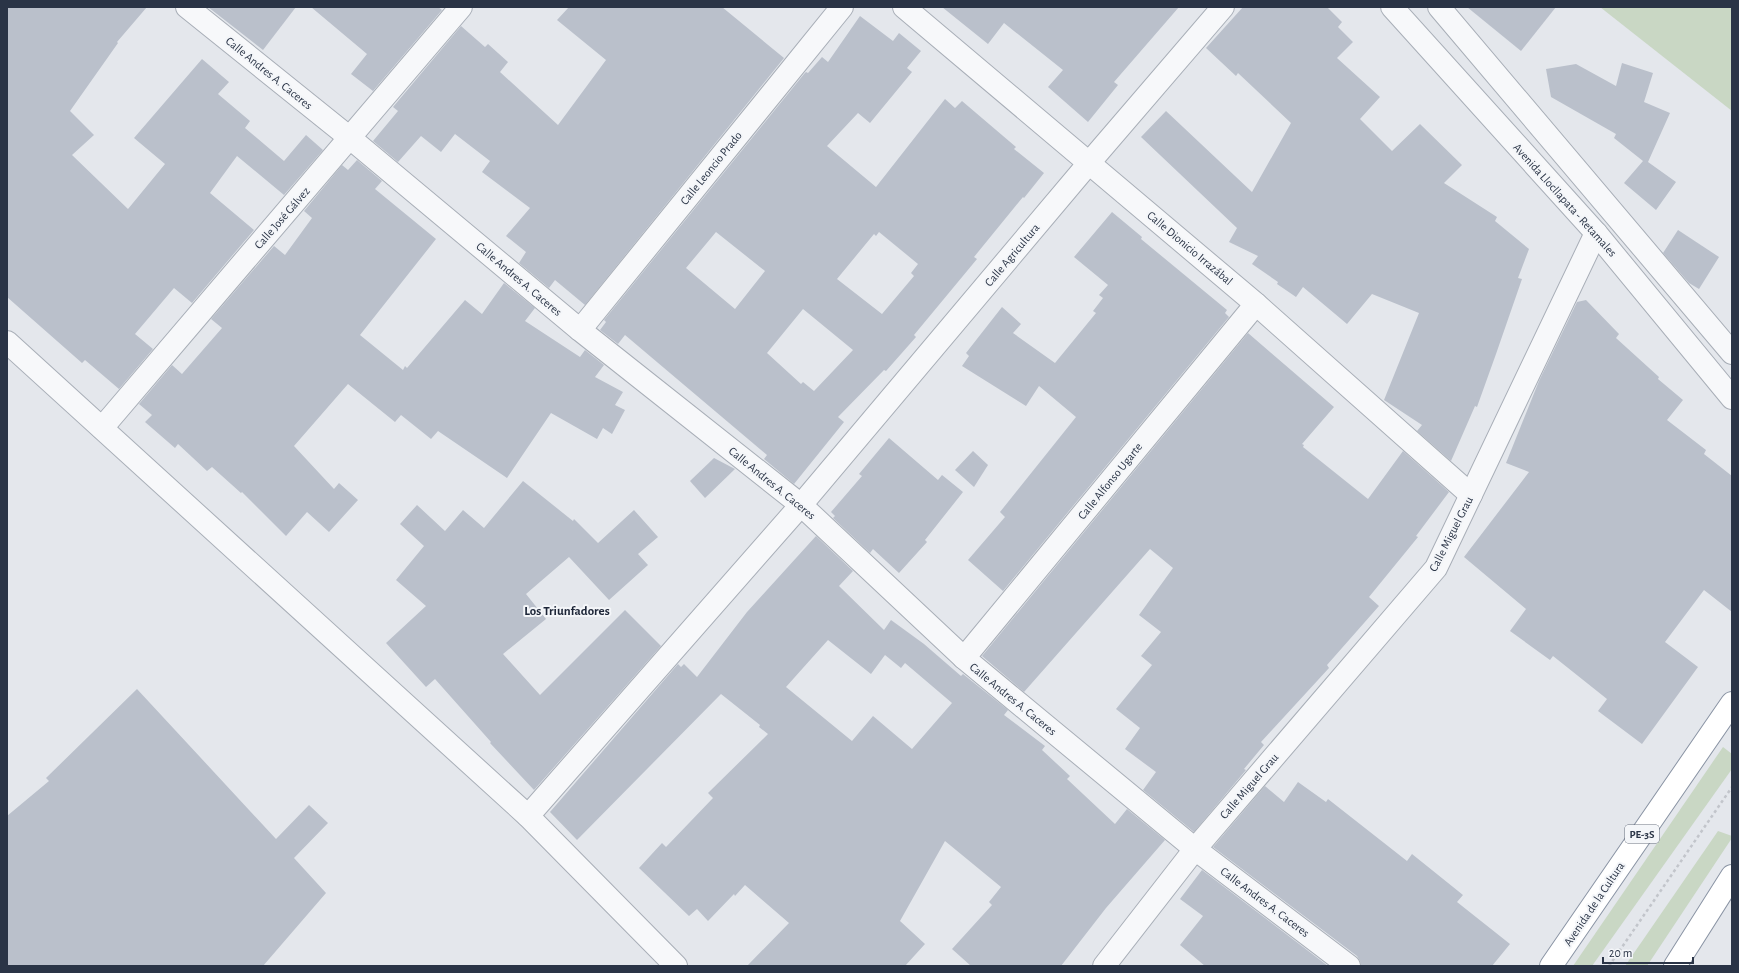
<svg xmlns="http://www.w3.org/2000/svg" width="1739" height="973" viewBox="0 0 1739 973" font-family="'Alegreya Sans',sans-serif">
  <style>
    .green { fill: #c9d7c4 }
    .building { fill: #bac0cb; fill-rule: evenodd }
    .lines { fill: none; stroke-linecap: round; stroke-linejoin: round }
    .minor-casing { stroke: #a8aeb7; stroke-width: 24 }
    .tertiary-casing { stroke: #a8aeb7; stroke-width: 24 }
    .trunk-casing { stroke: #8a94a4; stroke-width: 24 }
    .path { stroke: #c2c5cb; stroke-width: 2.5; stroke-dasharray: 3 3; stroke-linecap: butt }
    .minor { stroke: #f7f8fa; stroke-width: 22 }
    .tertiary { stroke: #f7f8fa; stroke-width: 22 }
    .trunk { stroke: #fff; stroke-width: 22 }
    .labels { text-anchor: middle; stroke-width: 4; stroke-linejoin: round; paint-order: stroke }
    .shield { fill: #f4f6f9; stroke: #676e7c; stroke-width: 1 }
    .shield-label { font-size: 11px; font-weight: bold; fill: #2a3446 }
    .street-label { font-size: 12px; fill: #2a3446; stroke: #f4f6f9 }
    .neighbourhood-label { font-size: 13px; font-weight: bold; fill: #1c2537; stroke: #f4f6f9 }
  </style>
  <rect width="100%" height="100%" fill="#e4e7ec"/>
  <!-- green -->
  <g class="green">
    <polygon points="1600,7 1732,7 1732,111"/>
    <polygon points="1723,747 1732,754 1732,769 1592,966 1573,966"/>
    <polygon points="1718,831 1732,836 1732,838 1647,966 1625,966"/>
  </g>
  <!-- building -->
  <g class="building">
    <polygon points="7,7 147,7 117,42 118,43 70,111 94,135 72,155 128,209 165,164 134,138 202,59 229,82 218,94 250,121 245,128 284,161 306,135 323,150 284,195 237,156 210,193 254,230 192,303 174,288 135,334 153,349 119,389 85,360 82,363 7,297"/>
    <polygon points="208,7 296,7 263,50"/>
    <polygon points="311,7 438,7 442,10 373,91 351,74 367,54"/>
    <polygon points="569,7 722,7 784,58 585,305 555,280 549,288 519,263 526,252 506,236 530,208 482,172 490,161 455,134 441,152 421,136 398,162 373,141 398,111 393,107 461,26 485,47 488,44 508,62 500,72 558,125 606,60 557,20"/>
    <polygon points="942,7 1179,7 1114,82 1118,85 1088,122 1048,87 1063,70 1004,23 988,44"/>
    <polygon points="1243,7 1327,7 1342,22 1338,27 1353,42 1337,58 1380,97 1360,119 1392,151 1420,124 1462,165 1444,183 1497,217 1495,221 1529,249 1518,278 1522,279 1496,354 1477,407 1475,406 1451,461 1417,431 1422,425 1384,400 1419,313 1372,294 1347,324 1303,287 1296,297 1277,284 1278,282 1252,264 1258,256 1229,242 1237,228 1141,137 1166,111 1252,192 1291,123 1238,73 1236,76 1206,48"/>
    <polygon points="1467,7 1556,7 1521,51"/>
    <path d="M860 16 893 41 899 33 921 51 907 68 912 72 870 123 858 113 827 146 876 187 945 99 955 108 962 101 1016 147 1014 149 1044 173 1024 198 1023 197 974 257 977 259 914 335 916 337 886 371 884 370 838 417 844 422 794 484 764 459 767 455 625 335 618 344 600 330 606 322 604 320 804 74 806 72 808 73 822 57 828 62ZM716 232 765 271 735 309 686 268ZM879 232 918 264 911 273 914 276 882 314 837 279 874 234 876 236ZM803 309 853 350 814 391 803 382 801 384 767 353Z"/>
    <polygon points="1622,63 1653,73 1644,102 1670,113 1648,162 1676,182 1656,210 1624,183 1643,161 1614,138 1616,134 1551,97 1546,69 1576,64 1616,86"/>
    <polygon points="357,160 382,181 375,189 436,239 360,335 403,370 405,366 407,368 465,300 482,314 504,283 535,308 525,321 580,357 585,350 604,365 595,377 623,392 615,405 625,410 612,434 603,428 597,439 551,413 507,478 438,431 431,439 401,415 395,422 348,384 294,446 334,489 339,483 358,500 329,532 307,512 286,536 242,492 241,493 212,467 207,471 178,444 175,448 145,422 152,415 139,404 172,365 182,374 222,328 211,319 274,246 285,255 312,218 304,211 342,165 348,170"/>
    <polygon points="1112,212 1142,237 1141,239 1227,310 1225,313 1229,317 1003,591 968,560 1005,517 1000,512 1076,417 1039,386 1026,406 962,366 969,356 966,353 1002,307 1021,324 1013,333 1055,363 1096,313 1093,311 1103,298 1099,295 1108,285 1074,257"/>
    <polygon points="1678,230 1719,257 1699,289 1689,283 1663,253"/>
    <polygon points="1586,300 1619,334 1616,338 1659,377 1658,379 1683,400 1667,420 1706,450 1704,454 1732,476 1732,612 1704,590 1665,642 1698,667 1642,744 1598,711 1607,699 1553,656 1550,660 1510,631 1526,609 1464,557 1529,472 1506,463 1539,381 1577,302"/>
    <polygon points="1248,333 1334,407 1302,444 1304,445 1303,447 1368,499 1403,451 1449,492 1416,536 1418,537 1369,597 1379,606 1327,665 1329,668 1261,742 1264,745 1244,769 1246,770 1194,832 1143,790 1156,772 1125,749 1140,728 1116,709 1152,665 1141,656 1161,632 1139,615 1173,568 1150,549 1024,692 982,656"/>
    <polygon points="889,438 938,480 942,475 963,492 925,540 927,542 899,573 873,549 870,553 833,518 835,516 831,512 862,476 859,474"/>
    <polygon points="973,451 988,465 974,487 955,470"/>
    <polygon points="714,458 735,469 705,498 690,481"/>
    <polygon points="523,481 573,521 574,519 598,543 634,510 658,537 638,554 648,565 609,600 569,557 526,594 546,619 503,654 540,695 625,610 661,646 534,790 490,743 491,742 435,679 426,687 386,643 426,606 396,580 424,546 400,524 417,505 445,531 463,510 484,528"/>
    <path d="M816 536 853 571 839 586 884 630 891 620 924 644 961 676 963 674 1008 710 1004 715 1045 746 1042 750 1070 776 1067 779 1115 824 1127 809 1165 840 1106 908 1061 966H971L952 949 992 905 989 902 1001 887 945 841 900 921 925 944 905 966H747L789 923 745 885 735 896 734 894 708 921 697 909 689 916 639 868 662 843 666 847 713 798 708 793 768 734 759 727 760 725 721 694 577 840 550 812 678 664 681 667 684 664 697 677 747 612ZM828 640 871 674 885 655 901 668 905 663 952 703 912 749 873 716 852 741 786 687Z"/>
    <polygon points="137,689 276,839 309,805 328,823 294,858 326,893 263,966 7,966 7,816 49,781 46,778"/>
    <polygon points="1298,782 1326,802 1328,799 1407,861 1412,854 1463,895 1457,902 1510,944 1492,966 1361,966 1360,961 1357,956 1213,847 1265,786 1284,802"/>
    <polygon points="1202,870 1328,966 1205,966 1180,945 1203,916 1180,899"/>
  </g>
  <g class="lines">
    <defs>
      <g id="minor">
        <polyline points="187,7 350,138 580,330 801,505 964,658 1195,849 1349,966"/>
        <polyline points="904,7 1256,304 1471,495"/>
        <polyline points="580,330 842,7"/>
        <polyline points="7,342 528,816 676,966"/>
        <polyline points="102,428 461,7"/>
        <polyline points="964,658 1256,304"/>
        <polyline points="528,816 801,505 1089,163 1223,7"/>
        <polyline points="1104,966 1195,849 1436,568 1596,233"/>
      </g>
      <g id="tertiary">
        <polyline points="1392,7 1596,233 1732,398"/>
        <polyline points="1439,7 1732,353"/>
      </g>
      <g id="trunk">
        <polyline points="1551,966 1732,703"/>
        <polyline points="1675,966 1732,876"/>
      </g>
    </defs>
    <!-- minor casing -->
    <use href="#minor" class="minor-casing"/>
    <!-- tertiary casing -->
    <use href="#tertiary" class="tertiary-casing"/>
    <!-- trunk casing -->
    <use href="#trunk" class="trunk-casing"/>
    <!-- path -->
    <polyline class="path" points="1609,966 1732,787"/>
    <!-- minor -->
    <use href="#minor" class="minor"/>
    <!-- tertiary -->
    <use href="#tertiary" class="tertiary"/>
    <!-- trunk -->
    <use href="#trunk" class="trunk"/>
  </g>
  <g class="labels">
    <!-- shield labels -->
    <rect class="shield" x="1625" y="825" width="34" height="18" rx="3"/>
    <g class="shield-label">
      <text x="1642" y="838">PE-3S</text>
    </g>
    <!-- street labels -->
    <g class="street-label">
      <text transform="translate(269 73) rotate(39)" y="4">Calle Andres A. Caceres</text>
      <text transform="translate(711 168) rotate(-51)" y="4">Calle Leoncio Prado</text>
      <text transform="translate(1565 200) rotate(48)" y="4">Avenida Llocllapata - Retamales</text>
      <text transform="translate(282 218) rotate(-49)" y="4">Calle José Gálvez</text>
      <text transform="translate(1190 248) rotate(40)" y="4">Calle Dionicio Irrazábal</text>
      <text transform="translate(1012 255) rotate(-50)" y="4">Calle Agricultura</text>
      <text transform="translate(519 279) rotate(40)" y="4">Calle Andres A. Caceres</text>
      <text transform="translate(1110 481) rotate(-51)" y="4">Calle Alfonso Ugarte</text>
      <text transform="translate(772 483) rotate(39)" y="4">Calle Andres A. Caceres</text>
      <text transform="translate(1451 534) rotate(-63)" y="4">Calle Miguel Grau</text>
      <text transform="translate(1013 699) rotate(39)" y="4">Calle Andres A. Caceres</text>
      <text transform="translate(1249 786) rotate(-49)" y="4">Calle Miguel Grau</text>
      <text transform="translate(1265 902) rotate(37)" y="4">Calle Andres A. Caceres</text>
      <text transform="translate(1594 904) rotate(-56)" y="4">Avenida de la Cultura</text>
    </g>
    <!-- neighbourhood labels -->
    <g class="neighbourhood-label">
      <text x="567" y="615">Los Triunfadores</text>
    </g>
  </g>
  <!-- border -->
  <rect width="1739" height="973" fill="none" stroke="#2a3446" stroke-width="16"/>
  <!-- scale -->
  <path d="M1603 957v6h90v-6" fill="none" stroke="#2a3446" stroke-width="2"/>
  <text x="1609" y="957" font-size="12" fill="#2a3446" stroke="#f4f6f9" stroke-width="3" paint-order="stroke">20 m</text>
</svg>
